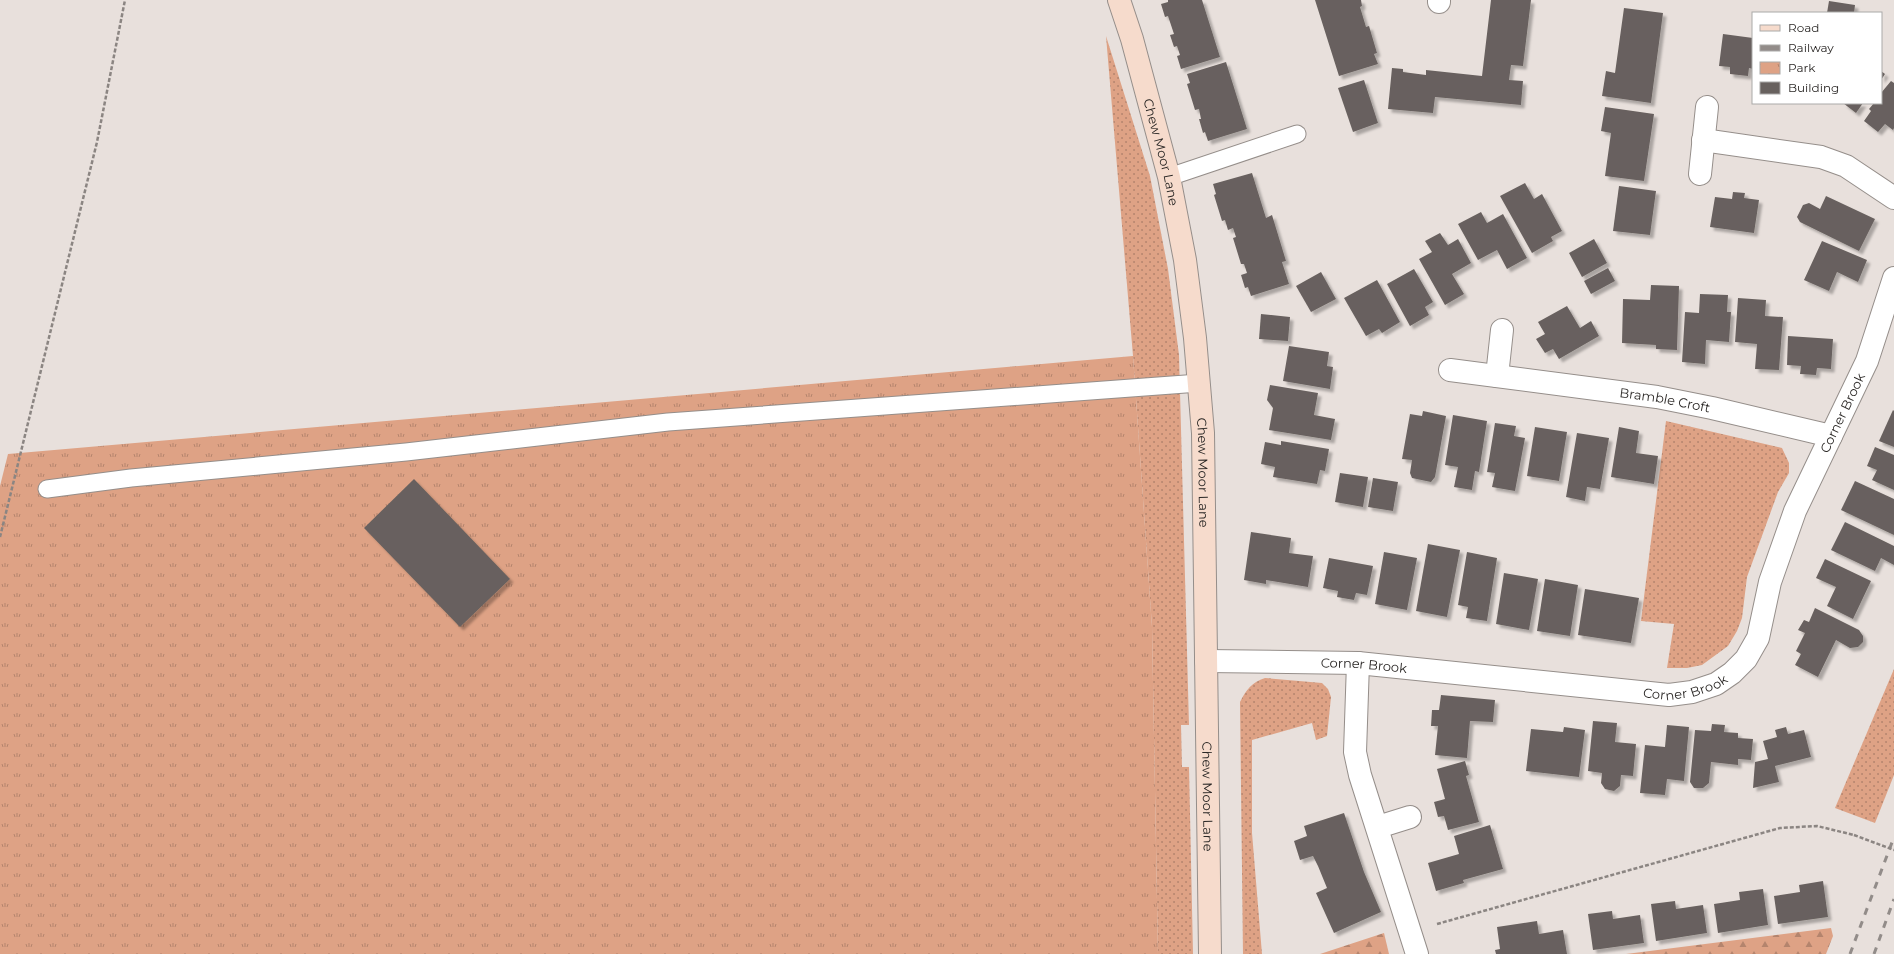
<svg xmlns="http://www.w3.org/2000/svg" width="1894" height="954" viewBox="0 0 1894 954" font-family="Montserrat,sans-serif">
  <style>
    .grass { fill: url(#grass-dots) }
    .forest { fill: url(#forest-firs) }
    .park { fill: url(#park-tufts) }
    .building { fill: #68615e; filter: url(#shadow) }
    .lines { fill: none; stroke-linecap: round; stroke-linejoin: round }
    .lane-casing { stroke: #958e8a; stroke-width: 19 }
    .street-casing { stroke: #958e8a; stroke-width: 24 }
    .secondary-casing { stroke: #958e8a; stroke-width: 24 }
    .path { stroke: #8b8582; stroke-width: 2.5; stroke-dasharray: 4 2; stroke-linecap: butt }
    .lane { stroke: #fff; stroke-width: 17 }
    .street { stroke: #fff; stroke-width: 22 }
    .secondary { stroke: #f6dbcc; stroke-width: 22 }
    .rail { stroke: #928c89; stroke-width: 3; stroke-dasharray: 7 7; stroke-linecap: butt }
    .path-bridge { stroke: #8b8582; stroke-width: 2.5; stroke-dasharray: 4 2; stroke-linecap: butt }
    .labels { text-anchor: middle; stroke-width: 4; stroke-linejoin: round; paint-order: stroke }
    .street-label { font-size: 13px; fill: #2a2725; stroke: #fff }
  </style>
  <defs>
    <pattern id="grass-dots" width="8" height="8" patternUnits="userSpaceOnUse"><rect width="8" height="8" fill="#dea285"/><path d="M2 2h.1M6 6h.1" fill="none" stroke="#b4846d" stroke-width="1.8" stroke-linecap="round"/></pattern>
    <pattern id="forest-firs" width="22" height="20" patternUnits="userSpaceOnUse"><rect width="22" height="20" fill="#dea285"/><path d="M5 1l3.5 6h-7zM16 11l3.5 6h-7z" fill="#b4846d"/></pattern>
    <pattern id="park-tufts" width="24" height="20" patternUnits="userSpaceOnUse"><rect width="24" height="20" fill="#dea285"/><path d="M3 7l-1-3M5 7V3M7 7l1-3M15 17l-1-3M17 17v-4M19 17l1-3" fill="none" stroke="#b4846d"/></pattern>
    <filter id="shadow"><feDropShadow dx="3.5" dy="3.5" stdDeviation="1" flood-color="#0004"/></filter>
  </defs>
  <rect width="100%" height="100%" fill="#e8e0dc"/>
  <!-- grass -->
  <g class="grass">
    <polygon points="1106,36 1150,176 1168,269 1179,355 1189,725 1181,725 1182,767 1189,767 1193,954 1158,954 1152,627 1133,356"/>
    <polygon points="1666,421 1782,448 1789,463 1789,473 1778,492 1747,577 1742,618 1737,631 1728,646 1702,665 1687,668 1667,668 1674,624 1641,621"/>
    <polygon points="1894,669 1894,775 1875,823 1835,808"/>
    <path d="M1265 678 1322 683 1328 689 1331 697 1327 736 1316 740 1312 723 1252 740V833L1262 954H1243L1240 702C1246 690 1252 682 1265 678Z"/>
  </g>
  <!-- forest -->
  <g class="forest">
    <polygon points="1831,928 1833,936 1826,954 1626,954"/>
    <polygon points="1384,933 1389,954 1320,954"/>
  </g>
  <!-- park -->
  <polygon class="park" points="1133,356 1152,627 1158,954 0,954 0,486 8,454"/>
  <!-- building -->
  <g class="building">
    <polygon points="1168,0 1202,0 1220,57 1181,69 1177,56 1180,55 1177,46 1174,47 1170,35 1174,34 1168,16 1165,17 1161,4 1168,2"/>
    <polygon points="1315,0 1361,0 1362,6 1360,7 1366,27 1369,26 1377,53 1374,54 1378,64 1339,76"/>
    <polygon points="1491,0 1531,0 1523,66 1511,65 1509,80 1523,81 1521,105 1435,97 1433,113 1388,109 1392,68 1403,69 1403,72 1426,75 1426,70 1482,76"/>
    <polygon points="1829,1 1855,5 1854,13 1827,13"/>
    <polygon points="1624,8 1663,13 1651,103 1602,96 1606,71 1615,73"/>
    <polygon points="1723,34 1753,38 1753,69 1749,68 1748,76 1730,74 1730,67 1719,66"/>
    <polygon points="1226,62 1247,129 1208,141 1205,132 1203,133 1199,119 1201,119 1199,109 1195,110 1187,84 1190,83 1187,74"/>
    <polygon points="1881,71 1885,74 1881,80"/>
    <polygon points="1364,80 1378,123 1353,132 1338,88"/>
    <polygon points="1891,81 1894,83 1894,128 1893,130 1885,124 1878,132 1864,121 1871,111 1869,109 1874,103 1881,103 1881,93"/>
    <polygon points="1843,103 1863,103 1856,113"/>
    <polygon points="1605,107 1654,114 1644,181 1605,176 1611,133 1601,131"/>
    <polygon points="1252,173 1266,218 1272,215 1286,261 1282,262 1289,284 1251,296 1248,287 1245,288 1241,275 1247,273 1244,264 1241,264 1233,238 1236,237 1233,228 1228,230 1225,220 1222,221 1214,195 1216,194 1213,184"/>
    <polygon points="1525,183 1534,199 1542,194 1562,231 1551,237 1553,241 1532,253 1500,196"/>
    <polygon points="1619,186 1656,191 1650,235 1613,231"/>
    <polygon points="1733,192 1745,193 1744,198 1759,200 1754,233 1710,227 1715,197 1732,199"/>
    <polygon points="1826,196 1875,219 1859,251 1800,222 1797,217 1803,205 1809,203 1820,209"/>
    <polygon points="1481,212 1487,223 1503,214 1527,258 1507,269 1497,250 1478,260 1458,224"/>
    <polygon points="1440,233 1448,245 1458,239 1471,263 1452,274 1464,294 1445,305 1419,259 1432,252 1425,241"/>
    <polygon points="1594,239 1607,263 1582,277 1569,253"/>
    <polygon points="1822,241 1867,260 1858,282 1837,272 1829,291 1804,280"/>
    <polygon points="1608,268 1615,281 1591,294 1584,281"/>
    <polygon points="1414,269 1433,302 1425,307 1429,315 1410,326 1387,284"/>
    <polygon points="1321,272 1336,299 1311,312 1296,286"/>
    <polygon points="1377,280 1400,322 1382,333 1379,329 1366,336 1344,298"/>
    <polygon points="1651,285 1679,286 1677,350 1656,349 1656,345 1622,343 1623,299 1650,300"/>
    <polygon points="1700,294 1728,295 1727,312 1731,312 1729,342 1706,340 1705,364 1682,362 1685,312 1699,313"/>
    <polygon points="1738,298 1766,300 1765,316 1783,317 1779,370 1755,369 1757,344 1735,342"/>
    <polygon points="1567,306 1580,328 1591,321 1599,336 1559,359 1553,349 1545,353 1536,339 1545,334 1538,322"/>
    <polygon points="1261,314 1290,317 1288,341 1259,339"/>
    <polygon points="1788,336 1833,339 1831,369 1817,368 1816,375 1800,374 1801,366 1787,365"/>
    <polygon points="1289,346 1329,352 1327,366 1333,367 1330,389 1283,381"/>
    <polygon points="1270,385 1318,393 1314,415 1335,419 1331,440 1269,430 1273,408 1267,400"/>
    <polygon points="1893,410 1894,411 1894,447 1879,441"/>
    <polygon points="1423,411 1446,416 1435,477 1431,482 1412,478 1410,473 1412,460 1402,459 1410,414 1422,416"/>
    <polygon points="1453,415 1487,421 1479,472 1475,471 1472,490 1454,487 1458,467 1445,465"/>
    <polygon points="1495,423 1516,426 1514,436 1525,438 1515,491 1492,487 1495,473 1487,472"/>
    <polygon points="1535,427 1567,432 1559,481 1527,476"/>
    <polygon points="1619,427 1639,431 1636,453 1658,456 1654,484 1611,477"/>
    <polygon points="1577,433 1609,438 1600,489 1587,487 1585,501 1566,497"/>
    <polygon points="1281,441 1329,449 1325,471 1320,470 1317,484 1273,477 1275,467 1261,464 1265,442 1281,445"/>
    <polygon points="1875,447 1894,455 1894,490 1872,480 1877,470 1867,466"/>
    <polygon points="1340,473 1368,477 1363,507 1335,502"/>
    <polygon points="1373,478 1398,482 1393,511 1368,507"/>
    <polygon points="414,479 510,579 460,627 364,528"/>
    <polygon points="1855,481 1894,499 1894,535 1841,510"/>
    <polygon points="1845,522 1894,546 1894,565 1881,558 1875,571 1831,550"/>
    <polygon points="1251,532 1291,538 1289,553 1313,556 1308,587 1266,580 1266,584 1244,580"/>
    <polygon points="1428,544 1460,550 1447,617 1416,611"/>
    <polygon points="1384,552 1417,558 1407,610 1375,604"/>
    <polygon points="1467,552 1497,558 1487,621 1466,618 1468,607 1458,605"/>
    <polygon points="1329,558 1373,566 1367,595 1356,593 1354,600 1337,597 1338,591 1323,588"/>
    <polygon points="1825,559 1871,581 1853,619 1827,606 1836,587 1816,578"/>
    <polygon points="1504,573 1538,579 1529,630 1496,624"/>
    <polygon points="1545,579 1578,585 1570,636 1537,631"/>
    <polygon points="1585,589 1639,598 1631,643 1578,635"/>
    <polygon points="1815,608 1859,630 1863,636 1863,642 1858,647 1850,648 1836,640 1818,677 1795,665 1801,654 1796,651 1805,633 1798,630 1804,620 1809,622"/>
    <polygon points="1441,695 1495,700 1493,722 1470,721 1467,758 1435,755 1438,726 1431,726 1432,710 1439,710"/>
    <polygon points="1593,721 1617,723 1615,742 1636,744 1633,776 1621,775 1620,786 1614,791 1605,789 1601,783 1602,773 1588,771"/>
    <polygon points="1712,724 1725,725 1724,732 1738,733 1738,738 1753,739 1751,760 1738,759 1738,765 1711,762 1709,783 1703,788 1694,788 1690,782 1695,730 1711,731"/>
    <polygon points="1667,725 1689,727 1684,781 1667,779 1665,795 1640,793 1645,745 1665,747"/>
    <polygon points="1564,727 1585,730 1579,777 1526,771 1531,729 1563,732"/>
    <polygon points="1786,727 1788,734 1804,730 1811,757 1775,766 1779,782 1753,788 1755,762 1768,759 1763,741 1777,737 1775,730"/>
    <polygon points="1465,761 1469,775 1466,776 1479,822 1448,830 1444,816 1438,817 1434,802 1445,799 1437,769"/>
    <polygon points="1344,813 1364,872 1381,912 1334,933 1316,893 1327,888 1318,866 1313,856 1300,860 1294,841 1307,836 1304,826"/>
    <polygon points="1490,825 1503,869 1463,880 1464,883 1436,891 1428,863 1459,854 1454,836"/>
    <polygon points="1823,881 1828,917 1778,924 1774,896 1800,892 1799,885"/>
    <polygon points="1763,889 1768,925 1718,933 1714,904 1740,900 1739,892"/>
    <polygon points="1675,901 1676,909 1703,905 1707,933 1656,941 1651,904"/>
    <polygon points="1612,911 1613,919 1640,915 1644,943 1593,950 1588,914"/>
    <polygon points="1537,921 1539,934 1563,930 1567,954 1496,954 1495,950 1500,949 1497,927"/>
  </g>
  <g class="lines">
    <defs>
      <g id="lane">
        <polyline points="1169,177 1297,134"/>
        <polyline points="47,489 131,478 406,452 668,422 1199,383"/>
      </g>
      <g id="street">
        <polyline points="1439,2 1439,0"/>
        <polyline points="1703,140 1821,157 1846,166 1894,198"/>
        <polyline points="1700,174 1707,107"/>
        <path id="s1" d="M1450 370 1657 397 1712 408 1831 436"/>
        <polyline points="1497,376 1502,330"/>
        <path id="s2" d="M1206 661 1358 663 1669 695 1692 692 1716 684 1732 673 1746 659 1758 638 1770 582 1795 511 1867 361 1894 278"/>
        <polyline points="1358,663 1355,752 1360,775 1417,954"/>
        <polyline points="1378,827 1410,817"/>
      </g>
      <g id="secondary">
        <path id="s3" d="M1119 0 1132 39 1169 177 1185 260 1195 338 1203 433 1210 954"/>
      </g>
    </defs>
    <!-- lane casing -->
    <use href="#lane" class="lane-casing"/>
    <!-- street casing -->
    <use href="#street" class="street-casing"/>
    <!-- secondary casing -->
    <use href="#secondary" class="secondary-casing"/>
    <!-- path -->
    <g class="path">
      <polyline points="0,537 97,142 125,0"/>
      <polyline points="1437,924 1780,828 1817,826 1854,835"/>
    </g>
    <!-- lane -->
    <use href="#lane" class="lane"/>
    <!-- street -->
    <use href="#street" class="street"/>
    <!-- secondary -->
    <use href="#secondary" class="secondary"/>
    <!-- rail -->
    <g class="rail">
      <polyline points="1850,954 1894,837"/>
      <polyline points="1874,954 1894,899"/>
    </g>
    <!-- path-bridge -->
    <polyline class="path-bridge" points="1854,835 1894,850"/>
  </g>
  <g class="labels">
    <!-- street labels -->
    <g class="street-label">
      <text dy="5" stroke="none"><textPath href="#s3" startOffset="158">Chew Moor Lane</textPath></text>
      <text dy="5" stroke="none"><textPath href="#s1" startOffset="217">Bramble Croft</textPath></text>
      <text dy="5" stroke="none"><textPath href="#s2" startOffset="818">Corner Brook</textPath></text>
      <text dy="5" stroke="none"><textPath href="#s3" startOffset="482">Chew Moor Lane</textPath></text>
      <text dy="5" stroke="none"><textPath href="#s2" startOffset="158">Corner Brook</textPath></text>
      <text dy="5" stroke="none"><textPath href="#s2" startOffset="482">Corner Brook</textPath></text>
      <text dy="5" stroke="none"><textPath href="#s3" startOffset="806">Chew Moor Lane</textPath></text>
    </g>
  </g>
  <!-- legend -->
  <rect x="1752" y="12" width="130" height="92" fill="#ffffff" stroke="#aaa9a8"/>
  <rect x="1760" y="25" width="20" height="6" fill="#f6dbcc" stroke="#aaa9a8"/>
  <text x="1788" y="32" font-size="12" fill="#2a2725">Road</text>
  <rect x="1760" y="45" width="20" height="6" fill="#928c89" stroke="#aaa9a8"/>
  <text x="1788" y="52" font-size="12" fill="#2a2725">Railway</text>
  <rect x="1760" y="62" width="20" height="12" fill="url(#park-tufts)" stroke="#aaa9a8"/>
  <text x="1788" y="72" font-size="12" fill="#2a2725">Park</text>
  <rect x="1760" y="82" width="20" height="12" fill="#68615e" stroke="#aaa9a8"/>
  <text x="1788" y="92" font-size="12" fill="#2a2725">Building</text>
</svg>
